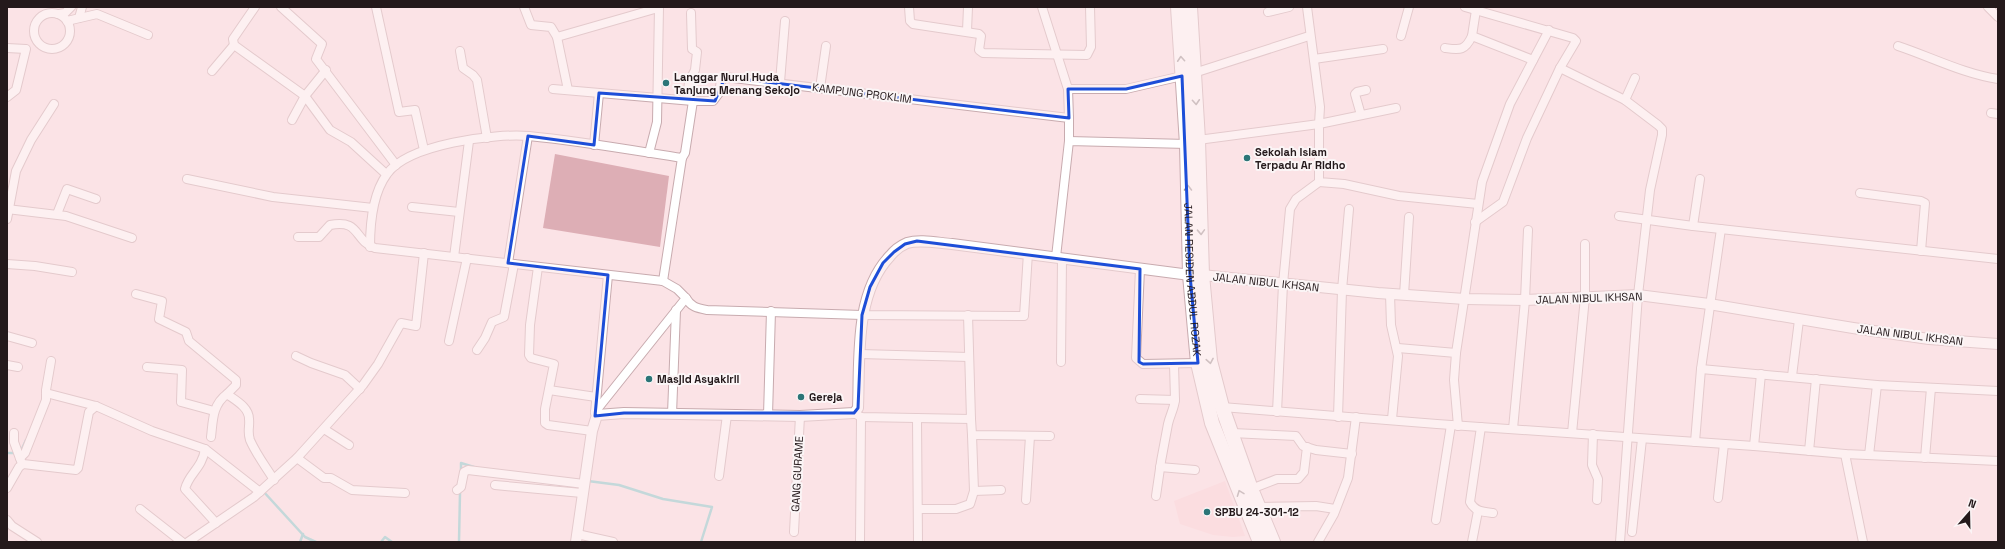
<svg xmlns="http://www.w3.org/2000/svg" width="2005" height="549" viewBox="0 0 2005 549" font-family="'Space Grotesk',sans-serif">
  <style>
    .built { fill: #fbd4da }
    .green { fill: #ddaeb5 }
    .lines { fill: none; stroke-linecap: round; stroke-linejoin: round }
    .stream { stroke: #81cbcd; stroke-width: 2.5 }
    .minor-casing { stroke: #c8abaf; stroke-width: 10 }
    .tertiary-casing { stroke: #c8abaf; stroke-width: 12 }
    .trunk-casing { stroke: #c8abaf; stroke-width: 16 }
    .minor { stroke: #fff; stroke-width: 8 }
    .tertiary { stroke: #fff; stroke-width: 10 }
    .trunk { stroke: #fff; stroke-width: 14 }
    .oneway { stroke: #9c9898 }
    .marked { fill: none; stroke: #1d4ed8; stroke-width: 3; stroke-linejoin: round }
    .poi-dot { fill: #2b7577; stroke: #fbf5f6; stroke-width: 1.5 }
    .labels { text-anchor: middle; stroke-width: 4; stroke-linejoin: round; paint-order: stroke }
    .poi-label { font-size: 11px; font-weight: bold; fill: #24191b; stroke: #fbf5f6; text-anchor: start }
    .street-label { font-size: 11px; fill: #24191b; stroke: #fbf5f6 }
  </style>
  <rect width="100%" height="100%" fill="#fbe3e6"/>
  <!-- built -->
  <polygon class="built" points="1225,481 1245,536 1233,537 1213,535 1180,524 1174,501"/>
  <!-- green -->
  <polygon class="green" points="555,154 669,176 660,247 543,228"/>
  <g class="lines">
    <!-- stream -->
    <g class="stream">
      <polyline points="21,451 26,440"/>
      <polyline points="7,453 16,453"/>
      <polyline points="461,473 461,463 474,467"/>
      <polyline points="588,481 619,485 663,499 712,507 701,542"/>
      <polyline points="263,491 305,537 316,542"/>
      <polyline points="300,542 303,534"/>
      <polyline points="381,542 385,537 392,542"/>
      <polyline points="459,542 460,493"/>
    </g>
    <defs>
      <g id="minor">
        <polyline points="255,7 233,39 234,45 305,96 326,70"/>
        <polyline points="281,7 322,44 316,59 396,165"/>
        <polyline points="376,7 399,112 415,110 424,150"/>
        <polyline points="524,7 531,25 551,27 557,37 568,90"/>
        <polyline points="909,7 910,21 913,24 979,34 981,36 979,50 983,53 1087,55 1091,47 1090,7"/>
        <polyline points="1042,7 1068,89 1069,118"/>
        <polyline points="1465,7 1573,38 1576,41 1560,68 1527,138 1503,202 1475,222"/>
        <polyline points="1988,7 1998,17"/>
        <polyline points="1476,10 1472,36 1533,60"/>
        <polyline points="1268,12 1289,7"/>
        <circle cx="52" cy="31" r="18"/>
        <polyline points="58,14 65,13 71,7"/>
        <polyline points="79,18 82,7"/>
        <polyline points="67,21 97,14 148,35"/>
        <polyline points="967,31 968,7"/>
        <polyline points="1401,36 1409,7"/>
        <polyline points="557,37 658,8"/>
        <path d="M1898 46C1931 57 1964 74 1998 79"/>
        <polyline points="7,48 26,49 16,90 7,97"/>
        <path d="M1445 48C1460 50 1465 51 1472 36"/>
        <polyline points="460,51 463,68 473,75 477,80 487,138"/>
        <polyline points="1314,59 1383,49"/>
        <polyline points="1560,68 1625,100 1658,125 1662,129 1662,135 1650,190 1638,295 1620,542"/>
        <polyline points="212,71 234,45"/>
        <polyline points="1194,73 1309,36"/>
        <polyline points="780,82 785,21"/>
        <polyline points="820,88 826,46"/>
        <polyline points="553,89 693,101 713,101 719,93 721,80 725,77 1069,118 1069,141"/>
        <polyline points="1068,89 1126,89 1182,76"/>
        <polyline points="687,100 689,82 695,70 697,52 692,49 691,13"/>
        <polyline points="1625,100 1635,78"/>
        <polyline points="1396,108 1319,124 1319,182 1344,184 1399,196 1478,204"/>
        <polyline points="1991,113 1998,114"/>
        <polyline points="1361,115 1355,94 1357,92 1366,90"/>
        <polyline points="292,120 305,96 330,130 351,142 386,174"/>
        <polyline points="1198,140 1319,124 1320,107 1307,7"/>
        <polyline points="594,145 599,93"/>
        <polyline points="649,153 657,122 659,7"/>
        <polyline points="187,179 273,197 373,208"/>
        <polyline points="1860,193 1921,201 1925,203 1921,251"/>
        <polyline points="412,207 459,212"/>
        <polyline points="7,209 66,216 132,238"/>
        <polyline points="57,214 67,189 96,199"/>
        <polyline points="1619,216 1693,226 1998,259"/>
        <polyline points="7,219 16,171 31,140 54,104"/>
        <polyline points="1693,226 1700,179"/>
        <path d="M298 237H319L330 225C361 219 353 240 375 248L663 281 677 289 686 298 595 412"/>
        <path d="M370 247C370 225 373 193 387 174 408 144 495 133 529 136 580 141 631 150 682 158L685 153 693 101"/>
        <polyline points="454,257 469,141"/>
        <polyline points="1056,257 1069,141 1187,144"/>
        <polyline points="508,263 528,136"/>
        <polyline points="7,264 35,266 72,272"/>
        <polyline points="538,267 530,325 529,355 531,358 554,364 545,409 545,423 548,425 592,431"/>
        <polyline points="1140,269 1136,358 1143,364 1198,363"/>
        <polyline points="663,281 682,158"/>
        <polyline points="136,294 162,301 159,319 186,332 189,341 236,380 236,385 227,394"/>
        <polyline points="1390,294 1391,325 1398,356 1392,419"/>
        <polyline points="1404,295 1409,217"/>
        <path d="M686 298C691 307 697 308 707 310L862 315 1024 316 1028 253"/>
        <polyline points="7,336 32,343"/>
        <polyline points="449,341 467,258"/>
        <polyline points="1398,348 1456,353 1454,380 1458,426"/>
        <polyline points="477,350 485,338 492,322 504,317 514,264"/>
        <polyline points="1456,353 1482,182 1510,104 1549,30"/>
        <polyline points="860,354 969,357"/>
        <polyline points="296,356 311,363 345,375 360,389"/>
        <polyline points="1061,362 1062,258"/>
        <polyline points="7,365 18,367"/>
        <polyline points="147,367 182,370 181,402 214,411"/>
        <polyline points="1701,369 1877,385 1998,391"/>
        <polyline points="1792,376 1799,320"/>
        <polyline points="549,390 596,397"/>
        <polyline points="46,393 96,406 152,431 205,449 260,492"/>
        <polyline points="1140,399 1175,400 1174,364"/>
        <polyline points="1222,407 1437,424 1754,446 1845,454 1998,461"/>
        <polyline points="1277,412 1283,284 1290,209 1296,199 1319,182"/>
        <polyline points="595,413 608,275"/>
        <polyline points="854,413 861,417 971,419 968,315"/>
        <polyline points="672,414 676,310"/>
        <polyline points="768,415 771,311"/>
        <polyline points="1338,417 1342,290 1349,209"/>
        <polyline points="917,418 918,542"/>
        <polyline points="971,419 972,435 1050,436"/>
        <path d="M1481 427 1470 502C1475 512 1484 512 1493 513"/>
        <polyline points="324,429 349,445"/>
        <polyline points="1513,429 1525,300 1528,230"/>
        <polyline points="14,433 14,442 21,461"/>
        <polyline points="1232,433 1296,436 1303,446 1316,450 1352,454"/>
        <polyline points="1572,433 1585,297 1585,244"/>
        <polyline points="1593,434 1592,465 1598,479 1597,500"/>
        <path d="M211 437C213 421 212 405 227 394 235 400 249 407 249 419 250 427 247 431 250 440 256 454 266 467 274 480"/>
        <polyline points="1695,442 1701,369 1721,229"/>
        <polyline points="1754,446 1761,374"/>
        <path d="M205 449C202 469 189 473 185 489L216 523"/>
        <polyline points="1809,451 1816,379"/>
        <polyline points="1845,454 1863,542"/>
        <polyline points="1869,455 1877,385"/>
        <polyline points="20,458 25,453 46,400 46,390 51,361"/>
        <polyline points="297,458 324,478 331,478 352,490 405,493"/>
        <polyline points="1925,458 1931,388"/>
        <polyline points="1160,467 1195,470"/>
        <polyline points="719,476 727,415"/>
        <polyline points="495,485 582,493"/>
        <polyline points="7,488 19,467 23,464 76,470 78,468 89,412 96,406"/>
        <polyline points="1251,489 1277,479 1298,479 1304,472 1307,447"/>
        <polyline points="457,490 461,487 464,472 468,470 584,484"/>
        <polyline points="974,491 1001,490"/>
        <path d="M1156 496C1159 472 1163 448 1168 424 1170 415 1174 409 1175 400"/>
        <polyline points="1718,498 1724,444"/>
        <polyline points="1026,500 1030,436"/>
        <polyline points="1258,507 1316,506 1335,509"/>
        <polyline points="140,509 182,542"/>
        <polyline points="918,509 956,509 970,504 974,491 972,435"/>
        <polyline points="7,520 12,526 37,542"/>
        <polyline points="1436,520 1451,425"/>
        <polyline points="794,532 800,416"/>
        <polyline points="1632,532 1642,439"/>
        <polyline points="577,534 613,542"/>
        <polyline points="188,542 254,497 297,458 363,385 378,364 401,323 416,326 424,253"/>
        <polyline points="860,542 861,417"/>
        <polyline points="1318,542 1334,514 1348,478 1356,417"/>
        <polyline points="1472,542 1478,511"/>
      </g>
      <g id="tertiary">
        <polyline points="1202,275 1378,293 1465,299 1525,300 1638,295 1709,304 1853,328 1929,339 1998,344"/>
        <path d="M576 542 592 431 597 415 624 413 800 416 854 413 858 408C860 359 854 294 890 256 894 251 900 246 907 243 920 239 938 243 952 244L1190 275"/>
      </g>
      <g id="trunk">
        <path id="s1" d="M1178 7 1187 144 1190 275 1198 363 1212 423 1260 542"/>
        <polyline points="1190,7 1198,140 1202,275 1210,361 1222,407 1251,489 1273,542"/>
      </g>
    </defs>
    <!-- minor casing -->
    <use href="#minor" class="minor-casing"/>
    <!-- tertiary casing -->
    <use href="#tertiary" class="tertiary-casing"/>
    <!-- trunk casing -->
    <use href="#trunk" class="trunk-casing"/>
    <!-- minor -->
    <use href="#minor" class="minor"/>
    <!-- tertiary -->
    <use href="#tertiary" class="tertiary"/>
    <!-- trunk -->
    <use href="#trunk" class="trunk"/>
  </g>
  <!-- one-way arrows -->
  <defs><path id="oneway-chevron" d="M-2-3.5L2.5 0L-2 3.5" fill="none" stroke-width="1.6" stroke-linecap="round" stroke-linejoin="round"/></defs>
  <g class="oneway">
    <use href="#oneway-chevron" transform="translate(1181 59) rotate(-94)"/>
    <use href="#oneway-chevron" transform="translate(1196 102) rotate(86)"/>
    <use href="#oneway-chevron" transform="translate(1188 188) rotate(-90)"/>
    <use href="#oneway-chevron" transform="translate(1201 232) rotate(88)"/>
    <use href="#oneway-chevron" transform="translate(1210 361) rotate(80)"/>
    <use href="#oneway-chevron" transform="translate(1240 493) rotate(-111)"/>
  </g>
  <!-- marked area -->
  <path d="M0 0H2005V549H0ZM1182 76 1190 275 1198 363 1143 364 1139 362 1140 269 917 241 905 244 894 252 883 263 870 287 862 315 858 408 854 413H624L595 416 608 275 508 263 528 136 594 145 599 93 715 101 725 77 1069 118 1068 89H1126Z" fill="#fbe3e6" fill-opacity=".55" fill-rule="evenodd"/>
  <path class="marked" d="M1182 76 1190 275 1198 363 1143 364 1139 362 1140 269 917 241 905 244 894 252 883 263 870 287 862 315 858 408 854 413H624L595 416 608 275 508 263 528 136 594 145 599 93 715 101 725 77 1069 118 1068 89H1126Z"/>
  <!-- markers -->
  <g class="poi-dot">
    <circle cx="666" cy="83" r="4"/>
    <circle cx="1247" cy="158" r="4"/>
    <circle cx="649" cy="379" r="4"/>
    <circle cx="801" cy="397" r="4"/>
    <circle cx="1207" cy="512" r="4"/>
  </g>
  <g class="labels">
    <!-- poi labels -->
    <g class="poi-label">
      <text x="674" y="81">Langgar Nurul Huda<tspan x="674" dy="13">Tanjung Menang Sekojo</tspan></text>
      <text x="1255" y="156">Sekolah Islam<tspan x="1255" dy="13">Terpadu Ar Ridho</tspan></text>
      <text x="657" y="383">Masjid Asyakiril</text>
      <text x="809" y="401">Gereja</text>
      <text x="1215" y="516">SPBU 24-301-12</text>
    </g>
    <!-- street labels -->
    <g class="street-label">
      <text transform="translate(862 93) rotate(7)" y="4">KAMPUNG PROKLIM</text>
      <text dy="4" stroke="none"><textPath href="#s1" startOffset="273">JALAN RESIDEN ABDUL ROZAK</textPath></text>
      <text transform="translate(1266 282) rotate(6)" y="4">JALAN NIBUL IKHSAN</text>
      <text transform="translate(1589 298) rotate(-2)" y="4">JALAN NIBUL IKHSAN</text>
      <text transform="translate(1910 335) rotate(7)" y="4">JALAN NIBUL IKHSAN</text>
      <text transform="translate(797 474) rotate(-87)" y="4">GANG GURAME</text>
    </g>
  </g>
  <!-- border -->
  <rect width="2005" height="549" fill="none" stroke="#24191b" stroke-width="16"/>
  <!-- north arrow -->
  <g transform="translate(1969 513) rotate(20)" stroke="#fbf5f6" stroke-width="3" paint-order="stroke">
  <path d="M0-3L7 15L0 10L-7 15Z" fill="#24191b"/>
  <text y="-6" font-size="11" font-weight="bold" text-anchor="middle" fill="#24191b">N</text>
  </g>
</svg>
